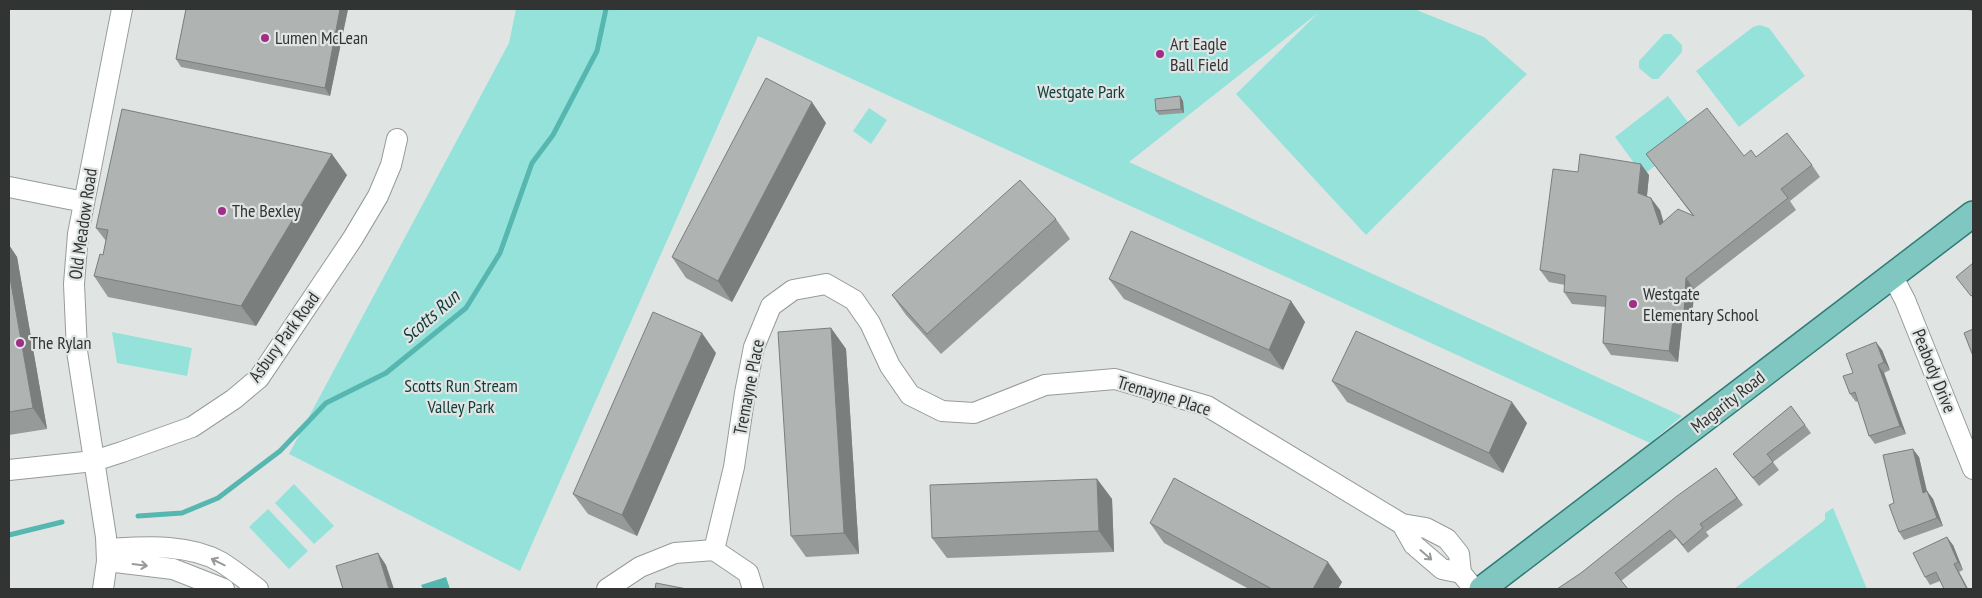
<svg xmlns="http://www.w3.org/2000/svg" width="1982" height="598" viewBox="0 0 1982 598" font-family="'PT Sans Narrow',sans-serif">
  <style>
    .green { fill: #95e2da }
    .water { fill: #55b7af }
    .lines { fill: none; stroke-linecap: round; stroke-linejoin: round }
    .stream { stroke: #55b7af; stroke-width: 5 }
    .minor-casing { stroke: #969b9a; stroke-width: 22 }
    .major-casing { stroke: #2f7b75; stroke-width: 28 }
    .minor { stroke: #fff; stroke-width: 20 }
    .major { stroke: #81c7c1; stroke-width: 25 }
    .wall { fill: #969b9a }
    .shaded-wall { fill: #7a7e7d }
    .building { fill: #afb4b3; stroke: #7a7e7d }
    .oneway { stroke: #989a9a }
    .poi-dot { fill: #a02d88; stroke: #e0e5e4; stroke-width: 2 }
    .labels { text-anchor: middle; stroke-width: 4.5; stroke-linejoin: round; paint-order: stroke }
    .poi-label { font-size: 18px; fill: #323434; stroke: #e0e5e4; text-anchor: start }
    .park-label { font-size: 18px; fill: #0f3d3a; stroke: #e0e5e4 }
    .street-label { font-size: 18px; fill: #323434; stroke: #e0e5e4 }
    .water-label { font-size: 19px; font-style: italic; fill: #0f3d3a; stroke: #e0e5e4 }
  </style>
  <rect width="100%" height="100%" fill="#e0e5e4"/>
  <!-- green -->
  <g class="green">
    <polygon points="516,9 1414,9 1484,37 1527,74 1366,235 1236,94 1318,13 1129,162 1682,416 1650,443 758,36 520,571 289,454 509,43"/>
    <polygon points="1760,25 1769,28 1805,76 1739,127 1696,71 1753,27"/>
    <polygon points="1664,34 1671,34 1682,45 1682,52 1658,79 1652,79 1639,68 1639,61"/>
    <polygon points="1668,96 1697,134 1643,175 1615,137"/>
    <polygon points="869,108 887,120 871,144 853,131"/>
    <polygon points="112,332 192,348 187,376 117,363"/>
    <polygon points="294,484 334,526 314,544 275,503"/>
    <polygon points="1833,508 1867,589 1734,589 1825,520 1825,513"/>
    <polygon points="268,509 308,551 289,569 249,527"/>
  </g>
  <!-- water -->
  <polygon class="water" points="446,577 450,589 423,589 421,585"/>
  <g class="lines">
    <!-- stream -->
    <g class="stream">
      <polyline points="138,516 182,513 218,498 280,451 326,403 386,373 466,308 500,253 532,163 553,135 597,51 606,9"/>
      <polyline points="9,535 62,522"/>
    </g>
    <defs>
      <g id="minor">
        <polyline points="9,187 84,202"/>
        <polyline points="1892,275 1905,300 1973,469"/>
        <polyline points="9,470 94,461 122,452 192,427 234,399 259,378 353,238 378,196 391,165 397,139"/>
        <polyline points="1402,524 1414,545 1442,569 1461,573"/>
        <path d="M107 549C144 547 187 543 221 562 234 570 246 580 258 589"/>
        <polyline points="714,550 734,467 745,393 754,347 759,335 771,306 793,290 826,284 854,300 870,323 890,366 910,395 942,411 974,413 1045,385 1115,379 1207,406 1402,524 1426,528 1447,539 1459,554 1461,573 1474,589"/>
        <polyline points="107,561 173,569 224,589"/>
        <polyline points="103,589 107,561 106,537 77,351 74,284 78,234 122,9"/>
        <polyline points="607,589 640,567 675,553 714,550 748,573 753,589"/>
      </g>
      <polyline id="major" points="1482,589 1973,214"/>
    </defs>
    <!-- minor casing -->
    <use href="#minor" class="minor-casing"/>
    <!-- major casing -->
    <use href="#major" class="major-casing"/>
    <!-- minor -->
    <use href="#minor" class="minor"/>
    <!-- major -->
    <use href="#major" class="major"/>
  </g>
  <!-- wall -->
  <g class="wall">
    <polygon points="186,9 348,9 330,96 181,67 176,59"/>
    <polygon points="1967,9 1973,9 1973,11 1968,10"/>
    <polygon points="1180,96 1183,101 1184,113 1159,115 1156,111"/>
    <polygon points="826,123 732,302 686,278 672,257"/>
    <polygon points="1646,154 1744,156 1756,157 1812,165 1820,177 1790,201 1796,210 1694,289 1692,323 1682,323 1678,362 1611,355 1603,343 1606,307 1572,304 1564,292 1565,285 1549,282 1540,270 1578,172 1649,175 1647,196 1660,210 1663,222 1693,216"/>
    <polygon points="347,175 256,326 108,297 94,276 103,255 106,241 96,228"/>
    <polygon points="1056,219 1070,239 941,354 906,315 892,295"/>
    <polygon points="9,245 17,257 47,429 9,435"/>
    <polygon points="1109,279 1291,301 1305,322 1283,370 1124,299"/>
    <polygon points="831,328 846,349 859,554 806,557 791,536"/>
    <polygon points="1882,350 1890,370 1884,373 1906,434 1875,444 1869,436 1858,401 1856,402 1850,394 1853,373"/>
    <polygon points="716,353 637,536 588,514 573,494"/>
    <polygon points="1332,381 1527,423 1503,473 1347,402"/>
    <polygon points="1791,406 1811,433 1773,462 1779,470 1759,486 1733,454"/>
    <polygon points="1919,457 1927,491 1933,499 1943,526 1904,540 1899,532 1894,503"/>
    <polygon points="1716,468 1743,505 1706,532 1709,536 1688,553 1676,538 1621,581 1581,573"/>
    <polygon points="1097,479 1112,499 1114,552 947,558 932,538"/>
    <polygon points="1150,523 1342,582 1338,589 1249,589 1164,543"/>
    <polygon points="1953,545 1963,570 1959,572 1968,589 1944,589 1940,581 1930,585 1925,577"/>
  </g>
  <!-- shaded-wall -->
  <g class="shaded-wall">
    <polygon points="340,9 348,9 330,96 325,88"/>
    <polygon points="1180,96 1183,101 1184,113 1181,109"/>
    <polygon points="812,102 826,123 732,302 718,281"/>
    <polygon points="332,154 347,175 256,326 241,306"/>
    <polygon points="1641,164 1649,175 1646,204 1638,193"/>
    <polygon points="1651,198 1660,210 1668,237 1660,225"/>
    <polygon points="9,245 17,257 47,429 33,408 9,272"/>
    <polygon points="1686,278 1694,289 1692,323 1684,312"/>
    <polygon points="1291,301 1305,322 1283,370 1269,350"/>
    <polygon points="1674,312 1682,323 1678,362 1669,351"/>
    <polygon points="831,328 846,349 859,554 844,533"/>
    <polygon points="702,333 716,353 637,536 622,515"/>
    <polygon points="1876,342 1882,350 1890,370 1884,362"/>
    <polygon points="1878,365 1884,373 1906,434 1900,426"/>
    <polygon points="1512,402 1527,423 1503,473 1489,453"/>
    <polygon points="1913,449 1919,457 1929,501 1923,493"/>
    <polygon points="1097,479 1112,499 1114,552 1099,531"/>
    <polygon points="1927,491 1933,499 1943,526 1937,518"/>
    <polygon points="1947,537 1953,545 1963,570 1958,562"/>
    <polygon points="378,553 386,565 394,589 389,589"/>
    <polygon points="1328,562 1342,582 1338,589 1313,589"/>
    <polygon points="1954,564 1959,572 1968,589 1967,589"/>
  </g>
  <!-- building -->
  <g class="building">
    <polygon points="186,9 340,9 325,88 176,59"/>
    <polygon points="766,78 812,102 718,281 672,257"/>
    <polygon points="1180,96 1181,109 1156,111 1155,99"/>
    <polygon points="1707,108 1744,156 1751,150 1756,157 1787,133 1812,165 1781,189 1788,198 1686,278 1684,312 1674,312 1669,351 1603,343 1606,296 1564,292 1565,275 1540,270 1553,169 1578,172 1580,154 1641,164 1638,193 1651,198 1660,225 1678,209 1694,216 1646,154"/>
    <polygon points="122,109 332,154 241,306 94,276 100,254 103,255 108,230 96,228"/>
    <polygon points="1020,180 1056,219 927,334 892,295"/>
    <polygon points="1131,231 1291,301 1269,350 1109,279"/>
    <polygon points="1973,263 1973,295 1971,296 1956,277"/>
    <polygon points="9,272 33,408 9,412"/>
    <polygon points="653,312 702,333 622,515 573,494"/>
    <polygon points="831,328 844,533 791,536 778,332"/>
    <polygon points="1973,329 1973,356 1964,333"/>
    <polygon points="1356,331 1512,402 1489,453 1332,381"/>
    <polygon points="1876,342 1884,362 1878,365 1900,426 1869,436 1855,392 1850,394 1843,376 1853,373 1846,354"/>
    <polygon points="1791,406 1805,425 1767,454 1773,462 1753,478 1733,454"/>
    <polygon points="1913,449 1923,493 1927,491 1937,518 1899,532 1889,505 1894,503 1883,455"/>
    <polygon points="1716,468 1737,498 1700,524 1703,528 1683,545 1670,530 1615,573 1628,589 1557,589 1581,573 1677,496"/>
    <polygon points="1174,478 1328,562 1313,589 1272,589 1150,523"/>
    <polygon points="1097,479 1099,531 932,538 930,485"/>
    <polygon points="1947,537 1958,562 1954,564 1967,589 1944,589 1936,572 1925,577 1913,553"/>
    <polygon points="378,553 389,589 343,589 336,566"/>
    <polygon points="656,583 687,589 655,589"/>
  </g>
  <!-- one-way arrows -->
  <defs><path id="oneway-shaft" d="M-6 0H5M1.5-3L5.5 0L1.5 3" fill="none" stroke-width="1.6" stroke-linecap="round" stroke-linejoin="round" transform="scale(1.25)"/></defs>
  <g class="oneway">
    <use href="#oneway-shaft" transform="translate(1426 555) rotate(41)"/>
    <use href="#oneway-shaft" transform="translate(218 562) rotate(-154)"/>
    <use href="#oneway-shaft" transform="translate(140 565) rotate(7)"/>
  </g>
  <!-- markers -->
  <g class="poi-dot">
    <circle cx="265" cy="38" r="5"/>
    <circle cx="1160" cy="54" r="5"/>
    <circle cx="222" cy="211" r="5"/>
    <circle cx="1633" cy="304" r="5"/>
    <circle cx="20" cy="343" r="5"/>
  </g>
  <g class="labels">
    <!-- poi labels -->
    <g class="poi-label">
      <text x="275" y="44">Lumen McLean</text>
      <text x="1170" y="50">Art Eagle<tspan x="1170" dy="21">Ball Field</tspan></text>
      <text x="232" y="217">The Bexley</text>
      <text x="1643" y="300">Westgate<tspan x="1643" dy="21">Elementary School</tspan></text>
      <text x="30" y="349">The Rylan</text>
    </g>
    <!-- park labels -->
    <g class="park-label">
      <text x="1081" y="98">Westgate Park</text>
      <text x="461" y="392">Scotts Run Stream<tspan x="461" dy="21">Valley Park</tspan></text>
    </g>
    <!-- street labels -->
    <g class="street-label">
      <text transform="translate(83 224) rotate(-82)" y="6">Old Meadow Road</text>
      <text transform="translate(284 337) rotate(-54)" y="6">Asbury Park Road</text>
      <text transform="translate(1934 371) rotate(68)" y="6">Peabody Drive</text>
      <text transform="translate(749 387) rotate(-79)" y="6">Tremayne Place</text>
      <text transform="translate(1164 396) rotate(17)" y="6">Tremayne Place</text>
      <text transform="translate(1728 402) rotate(-38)" y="6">Magarity Road</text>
    </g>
    <!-- water labels -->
    <g class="water-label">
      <text transform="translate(430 316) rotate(-41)" y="7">Scotts Run</text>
    </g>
  </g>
  <!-- border -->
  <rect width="1982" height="598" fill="none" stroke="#323434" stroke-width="20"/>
</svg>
